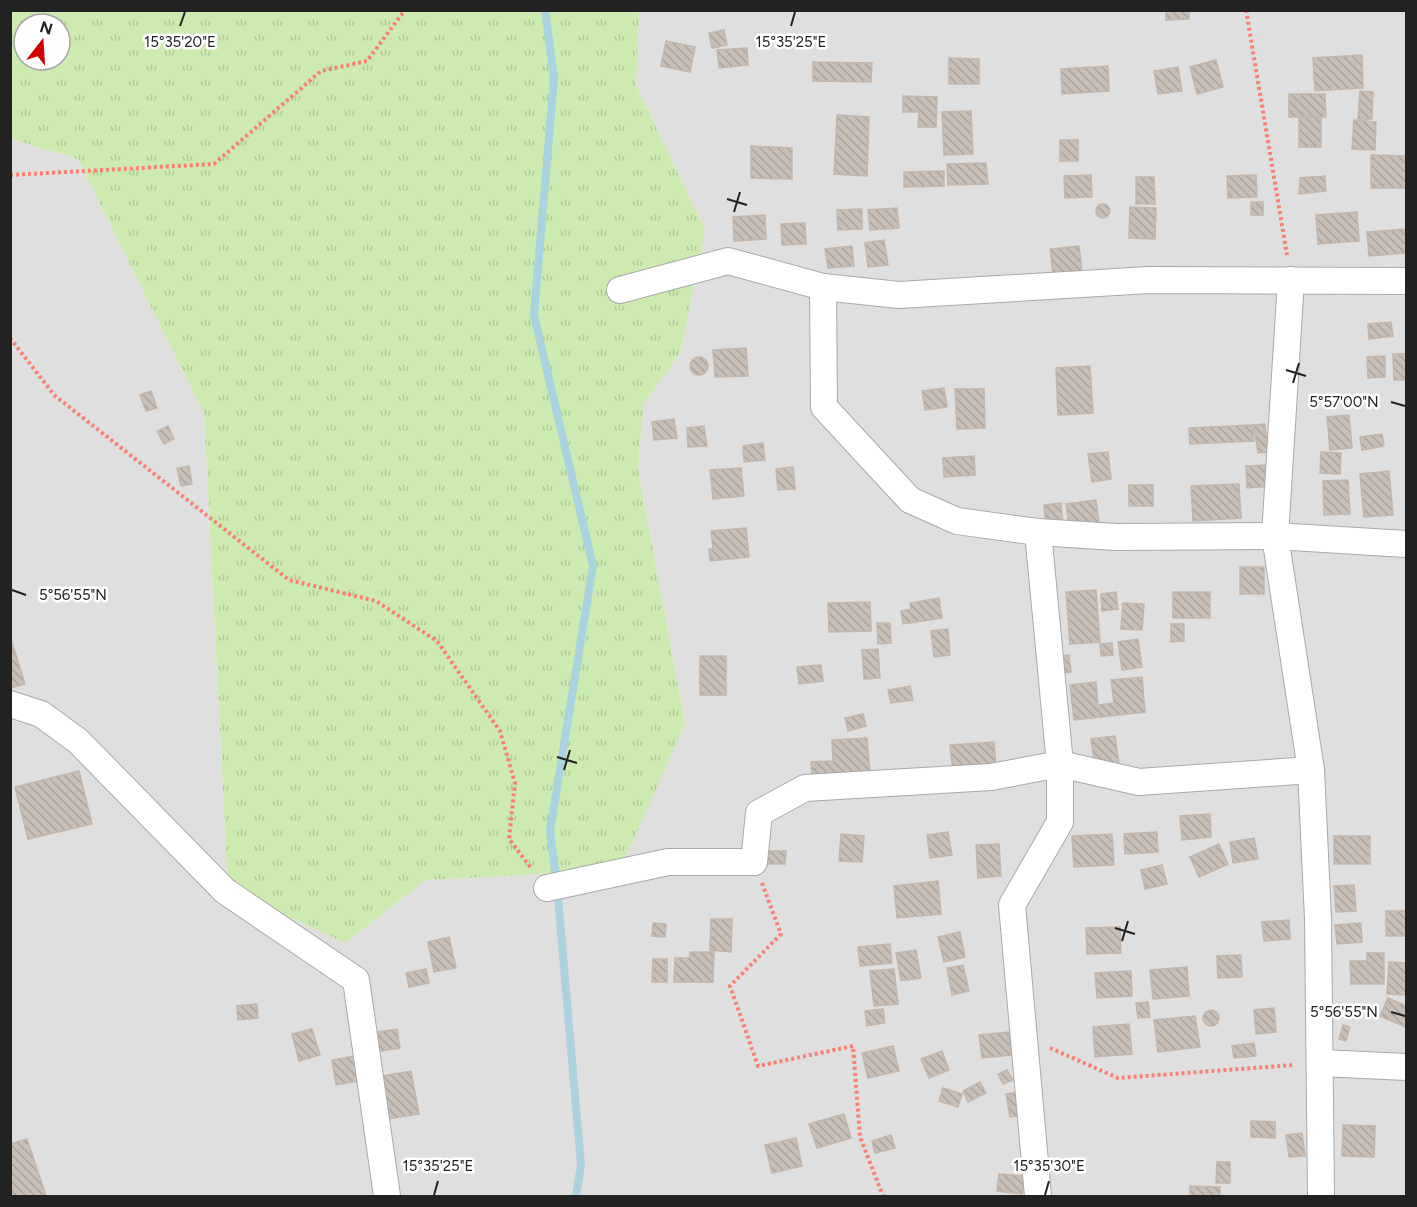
<svg xmlns="http://www.w3.org/2000/svg" width="1417" height="1207" viewBox="0 0 1417 1207" font-family="Figtree,sans-serif">
  <style>
    .residential { fill: #e0dfdf }
    .grass { fill: url(#grass-tufts); fill-rule: evenodd }
    .lines { fill: none; stroke-linecap: round; stroke-linejoin: round }
    .stream { stroke: #aad3df; stroke-width: 8 }
    .building { fill: url(#building-back-hatch); stroke: #c4b6ab; stroke-width: 1.5 }
    .street-casing { stroke: #a9a9a9; stroke-width: 28 }
    .path { stroke: #fa8072; stroke-width: 4; stroke-dasharray: 3 3; stroke-linecap: butt }
    .street { stroke: #fff; stroke-width: 26 }
    .ticks { fill: none; stroke: #222; stroke-width: 2 }
    .ticks-label { font-size: 15px; text-anchor: middle; fill: #222; stroke: #fff; stroke-width: 5; stroke-linejoin: round; paint-order: stroke }
  </style>
  <defs>
    <pattern id="grass-tufts" width="24" height="20" patternUnits="userSpaceOnUse" patternTransform="scale(1.5)"><rect width="24" height="20" fill="#cdebb0"/><path d="M3 7l-1-3M5 7V3M7 7l1-3M15 17l-1-3M17 17v-4M19 17l1-3" fill="none" stroke="#b0c997"/></pattern>
    <pattern id="building-back-hatch" width="6" height="6" patternUnits="userSpaceOnUse" patternTransform="scale(1.5)"><rect width="6" height="6" fill="#c7bfb8"/><path d="M-1 5l2 2M0 0l6 6M5-1l2 2" fill="none" stroke="#aba49e"/></pattern>
  </defs>
  <rect width="100%" height="100%" fill="#f2efe9"/>
  <!-- residential -->
  <polygon class="residential" points="639,11 1406,11 1406,1196 11,1196 10,139 78,159 204,414 228,889 345,943 426,880 619,870 685,724 638,469 644,404 681,351 705,230 636,85"/>
  <!-- grass -->
  <path class="grass" d="M10 11H639L636 85 705 230 681 351 644 404 638 469 685 724 620 870 426 880 345 943 228 889 204 414 78 159 11 139ZM24 24H60V60H24Z"/>
  <g class="lines">
    <!-- stream -->
    <polyline class="stream" points="545,10 554,78 534,315 593,566 550,831 557,886 581,1165 576,1196"/>
  </g>
  <!-- building -->
  <g class="building">
    <polygon points="1166,10 1189,10 1189,19 1166,20"/>
    <polygon points="724,30 727,45 712,48 709,33"/>
    <polygon points="666,41 695,47 690,72 661,66"/>
    <polygon points="747,48 748,65 719,68 717,50"/>
    <polygon points="1362,55 1363,88 1315,91 1313,58"/>
    <polygon points="949,58 979,59 979,84 949,84"/>
    <polygon points="1216,60 1223,87 1197,94 1190,67"/>
    <polygon points="813,62 872,63 871,82 813,81"/>
    <polygon points="1108,66 1109,91 1062,94 1061,69"/>
    <polygon points="1178,67 1182,91 1158,94 1154,71"/>
    <polygon points="1360,91 1373,92 1372,119 1358,119"/>
    <polygon points="1289,94 1325,94 1326,117 1289,117"/>
    <polygon points="903,96 937,97 936,127 918,127 919,112 903,112"/>
    <polygon points="971,111 973,154 944,155 942,112"/>
    <polygon points="837,115 869,117 867,176 834,174"/>
    <rect x="1299" y="117" width="22" height="30"/>
    <polygon points="1354,120 1376,122 1375,150 1352,149"/>
    <rect x="1060" y="140" width="18" height="21"/>
    <polygon points="751,146 792,148 792,179 751,178"/>
    <polygon points="1371,155 1406,156 1406,188 1371,188"/>
    <polygon points="986,163 988,184 948,185 947,164"/>
    <polygon points="944,171 944,186 904,187 904,172"/>
    <polygon points="1091,175 1092,197 1065,198 1064,176"/>
    <polygon points="1256,175 1257,197 1228,198 1227,176"/>
    <polygon points="1325,176 1326,191 1299,194 1300,178"/>
    <polygon points="1136,177 1154,177 1155,204 1136,204"/>
    <rect x="1251" y="202" width="12" height="13"/>
    <circle cx="1103" cy="211" r="7"/>
    <polygon points="1130,207 1156,208 1155,239 1129,238"/>
    <polygon points="897,208 899,228 870,230 868,210"/>
    <polygon points="862,209 862,229 838,230 837,210"/>
    <polygon points="1357,212 1359,241 1318,244 1316,215"/>
    <polygon points="765,215 766,239 734,241 733,217"/>
    <polygon points="805,223 806,244 782,245 781,224"/>
    <polygon points="1406,229 1406,253 1369,256 1367,232"/>
    <polygon points="884,240 888,265 868,267 865,243"/>
    <polygon points="852,246 854,266 828,268 825,249"/>
    <polygon points="1079,246 1082,271 1053,274 1050,249"/>
    <polygon points="1391,322 1393,336 1369,339 1368,324"/>
    <polygon points="746,348 748,376 715,377 713,350"/>
    <polygon points="1393,354 1406,354 1406,380 1394,380"/>
    <polygon points="1385,356 1385,377 1368,378 1367,357"/>
    <circle cx="699" cy="366" r="9"/>
    <polygon points="1090,366 1093,413 1058,415 1056,368"/>
    <polygon points="944,388 947,407 925,410 922,391"/>
    <polygon points="955,389 984,389 985,428 957,429"/>
    <polygon points="151,391 157,408 146,411 140,395"/>
    <polygon points="1349,415 1352,448 1330,450 1327,417"/>
    <polygon points="674,419 677,438 654,440 652,422"/>
    <polygon points="1265,424 1268,452 1258,453 1254,425"/>
    <polygon points="1253,425 1254,441 1190,444 1189,428"/>
    <polygon points="168,426 174,439 164,444 157,431"/>
    <polygon points="704,426 707,446 688,447 687,428"/>
    <polygon points="1382,434 1384,446 1362,450 1360,437"/>
    <polygon points="763,443 765,460 744,462 743,446"/>
    <polygon points="1108,452 1111,479 1092,482 1088,454"/>
    <polygon points="1321,452 1341,453 1340,474 1320,473"/>
    <polygon points="974,456 975,475 944,477 943,458"/>
    <polygon points="1269,465 1271,486 1247,488 1246,466"/>
    <polygon points="189,466 192,484 181,486 177,468"/>
    <polygon points="793,467 795,489 778,490 776,469"/>
    <polygon points="741,468 744,496 713,499 710,470"/>
    <polygon points="1389,471 1393,515 1364,517 1360,474"/>
    <polygon points="1348,480 1350,514 1324,515 1323,481"/>
    <polygon points="1239,484 1241,518 1193,521 1191,486"/>
    <rect x="1129" y="485" width="24" height="21"/>
    <polygon points="1096,500 1099,523 1069,527 1066,504"/>
    <polygon points="1061,503 1063,525 1046,527 1044,505"/>
    <polygon points="746,528 749,557 710,561 709,549 713,549 711,531"/>
    <rect x="1240" y="567" width="24" height="27"/>
    <polygon points="1096,590 1100,642 1070,644 1066,592"/>
    <polygon points="1116,592 1118,609 1102,611 1101,594"/>
    <rect x="1173" y="592" width="37" height="26"/>
    <polygon points="939,598 942,618 903,624 901,611 911,609 910,603"/>
    <polygon points="870,602 871,631 829,632 828,603"/>
    <polygon points="1123,603 1144,604 1142,630 1121,629"/>
    <polygon points="877,623 890,623 891,643 878,644"/>
    <polygon points="1171,624 1184,624 1184,641 1171,642"/>
    <polygon points="948,629 950,655 934,657 931,631"/>
    <polygon points="10,636 25,684 10,688"/>
    <polygon points="1138,639 1142,667 1122,670 1118,642"/>
    <polygon points="1112,643 1113,655 1101,656 1100,644"/>
    <polygon points="878,649 880,678 864,679 862,650"/>
    <polygon points="1069,655 1071,672 1053,674 1052,657"/>
    <rect x="700" y="656" width="26" height="39"/>
    <polygon points="821,665 823,681 799,684 797,667"/>
    <polygon points="1142,677 1145,712 1074,720 1070,685 1096,682 1098,705 1114,703 1111,680"/>
    <polygon points="910,686 913,700 891,703 888,690"/>
    <polygon points="863,714 866,726 848,731 845,718"/>
    <polygon points="1115,736 1119,764 1095,767 1091,739"/>
    <polygon points="867,738 870,774 812,778 811,762 833,761 832,740"/>
    <polygon points="994,742 996,768 953,772 950,745"/>
    <polygon points="79,771 92,824 28,839 15,787"/>
    <polygon points="1210,814 1211,837 1182,840 1180,816"/>
    <polygon points="948,832 952,855 930,858 927,835"/>
    <polygon points="1157,832 1158,852 1125,854 1124,834"/>
    <polygon points="841,834 864,836 862,862 839,861"/>
    <polygon points="1112,834 1114,865 1074,867 1072,836"/>
    <rect x="1334" y="836" width="36" height="28"/>
    <polygon points="1254,838 1258,859 1233,863 1230,842"/>
    <polygon points="999,844 1001,876 978,878 976,845"/>
    <polygon points="1219,844 1228,864 1199,877 1190,857"/>
    <polygon points="767,851 786,851 785,864 766,864"/>
    <polygon points="1162,865 1167,884 1145,889 1141,870"/>
    <polygon points="938,881 941,914 897,918 894,886"/>
    <polygon points="1354,885 1356,911 1336,912 1334,886"/>
    <rect x="1386" y="911" width="20" height="25"/>
    <polygon points="711,919 732,919 731,952 710,950"/>
    <polygon points="1289,920 1290,939 1264,941 1262,922"/>
    <polygon points="653,923 666,924 665,937 652,936"/>
    <polygon points="1361,923 1362,942 1337,944 1335,925"/>
    <polygon points="1120,927 1121,953 1087,954 1086,928"/>
    <polygon points="960,932 965,957 944,962 938,937"/>
    <polygon points="449,937 456,968 434,972 428,942"/>
    <polygon points="890,944 892,963 860,966 858,947"/>
    <polygon points="916,950 921,978 901,981 896,953"/>
    <polygon points="690,952 714,952 713,982 674,982 675,958 690,958"/>
    <polygon points="1367,953 1384,953 1384,984 1351,984 1350,961 1367,961"/>
    <polygon points="1241,955 1242,977 1218,978 1217,956"/>
    <polygon points="653,959 667,959 667,982 652,982"/>
    <polygon points="1389,962 1406,963 1406,995 1387,994"/>
    <polygon points="963,965 969,991 952,995 947,968"/>
    <polygon points="1187,967 1189,996 1153,999 1150,970"/>
    <polygon points="426,969 429,983 409,987 406,973"/>
    <polygon points="894,969 898,1004 874,1006 870,971"/>
    <polygon points="1131,971 1132,996 1097,998 1095,973"/>
    <polygon points="1388,998 1406,1006 1406,1027 1380,1016"/>
    <polygon points="1148,1002 1150,1017 1138,1018 1136,1003"/>
    <polygon points="257,1004 258,1018 238,1020 237,1006"/>
    <polygon points="1274,1008 1276,1032 1256,1034 1254,1010"/>
    <polygon points="883,1009 885,1023 867,1026 865,1011"/>
    <circle cx="1211" cy="1018" r="8"/>
    <polygon points="1195,1016 1200,1047 1158,1052 1154,1020"/>
    <polygon points="1129,1024 1132,1054 1095,1057 1093,1027"/>
    <polygon points="1343,1025 1350,1027 1346,1041 1339,1039"/>
    <polygon points="312,1029 320,1055 299,1061 292,1034"/>
    <polygon points="397,1029 400,1048 374,1052 371,1033"/>
    <polygon points="1009,1032 1011,1055 982,1058 979,1035"/>
    <polygon points="1254,1043 1256,1056 1234,1058 1232,1046"/>
    <polygon points="893,1046 899,1071 868,1078 862,1053"/>
    <polygon points="942,1051 949,1070 929,1078 921,1059"/>
    <polygon points="360,1055 364,1080 336,1085 332,1060"/>
    <polygon points="1007,1070 1013,1080 1003,1084 998,1074"/>
    <polygon points="411,1071 419,1114 389,1119 382,1076"/>
    <polygon points="980,1082 986,1093 968,1102 963,1091"/>
    <polygon points="943,1088 962,1094 958,1107 939,1101"/>
    <polygon points="1023,1092 1025,1115 1010,1117 1006,1094"/>
    <polygon points="844,1114 851,1138 817,1148 809,1124"/>
    <polygon points="1251,1121 1275,1122 1275,1138 1251,1137"/>
    <polygon points="1343,1125 1375,1126 1374,1157 1342,1156"/>
    <polygon points="1302,1133 1305,1156 1289,1157 1286,1135"/>
    <polygon points="891,1135 895,1148 875,1153 872,1141"/>
    <polygon points="796,1138 802,1166 772,1173 765,1145"/>
    <polygon points="27,1139 46,1196 10,1196 10,1144"/>
    <polygon points="1217,1162 1230,1162 1230,1183 1216,1183"/>
    <polygon points="999,1174 1024,1176 1022,1194 997,1191"/>
    <polygon points="1190,1186 1220,1187 1220,1196 1190,1196"/>
  </g>
  <g class="lines">
    <defs>
      <g id="street">
        <polyline points="1291,280 1275,536 1311,770 1318,919 1321,1196"/>
        <polyline points="823,287 824,407 910,500 957,521 1038,532 1116,537 1275,536 1406,544"/>
        <polyline points="620,290 728,261 823,287 899,295 1149,280 1406,281"/>
        <polyline points="1038,532 1060,764 1060,822 1012,905 1038,1196"/>
        <polyline points="10,704 41,714 78,741 225,891 356,980 387,1196"/>
        <polyline points="547,888 668,862 754,862 759,813 805,788 991,777 1060,764 1139,782 1311,770"/>
        <polyline points="1321,1063 1406,1067"/>
      </g>
    </defs>
    <!-- street casing -->
    <use href="#street" class="street-casing"/>
    <!-- path -->
    <g class="path">
      <polyline points="1246,10 1287,255"/>
      <polyline points="10,175 214,164 321,71 367,61 405,10"/>
      <polyline points="10,338 54,395 289,580 376,601 437,641 500,731 515,783 509,839 531,868"/>
      <polyline points="762,883 781,934 730,986 758,1066 853,1046 860,1137 883,1196"/>
      <polyline points="1050,1048 1118,1078 1294,1065"/>
    </g>
    <!-- street -->
    <use href="#street" class="street"/>
  </g>
  <!-- ticks -->
  <path class="ticks" d="M180 26 185 12M791 26 795 12M727 199 747 205M734 212 740 192M1286 370 1306 376M1293 383 1299 363M1391 402 1405 406M12 590 26 595M557 757 577 763M564 770 570 750M1115 928 1135 934M1122 941 1128 921M1391 1012 1405 1016M434 1195 438 1181M1045 1195 1049 1181"/>
  <g class="ticks-label">
    <text x="180" y="47">15°35'20"E</text>
    <text x="791" y="47">15°35'25"E</text>
    <text x="1344" y="407">5°57'00"N</text>
    <text x="73" y="600">5°56'55"N</text>
    <text x="1344" y="1017">5°56'55"N</text>
    <text x="438" y="1171">15°35'25"E</text>
    <text x="1049" y="1171">15°35'30"E</text>
  </g>
  <!-- border -->
  <rect width="1417" height="1207" fill="none" stroke="#222222" stroke-width="24"/>
  <!-- north arrow -->
  <g transform="translate(42 42) rotate(17)"><circle r="28" fill="#ffffff" stroke="#a7a7a7" stroke-width="1.5"/>
  <path d="M0-4.5L10 22L0 15L-10 22Z" fill="#d40000"/>
  <text y="-9" font-size="16" font-weight="bold" text-anchor="middle" fill="#222222">N</text>
  </g>
</svg>
